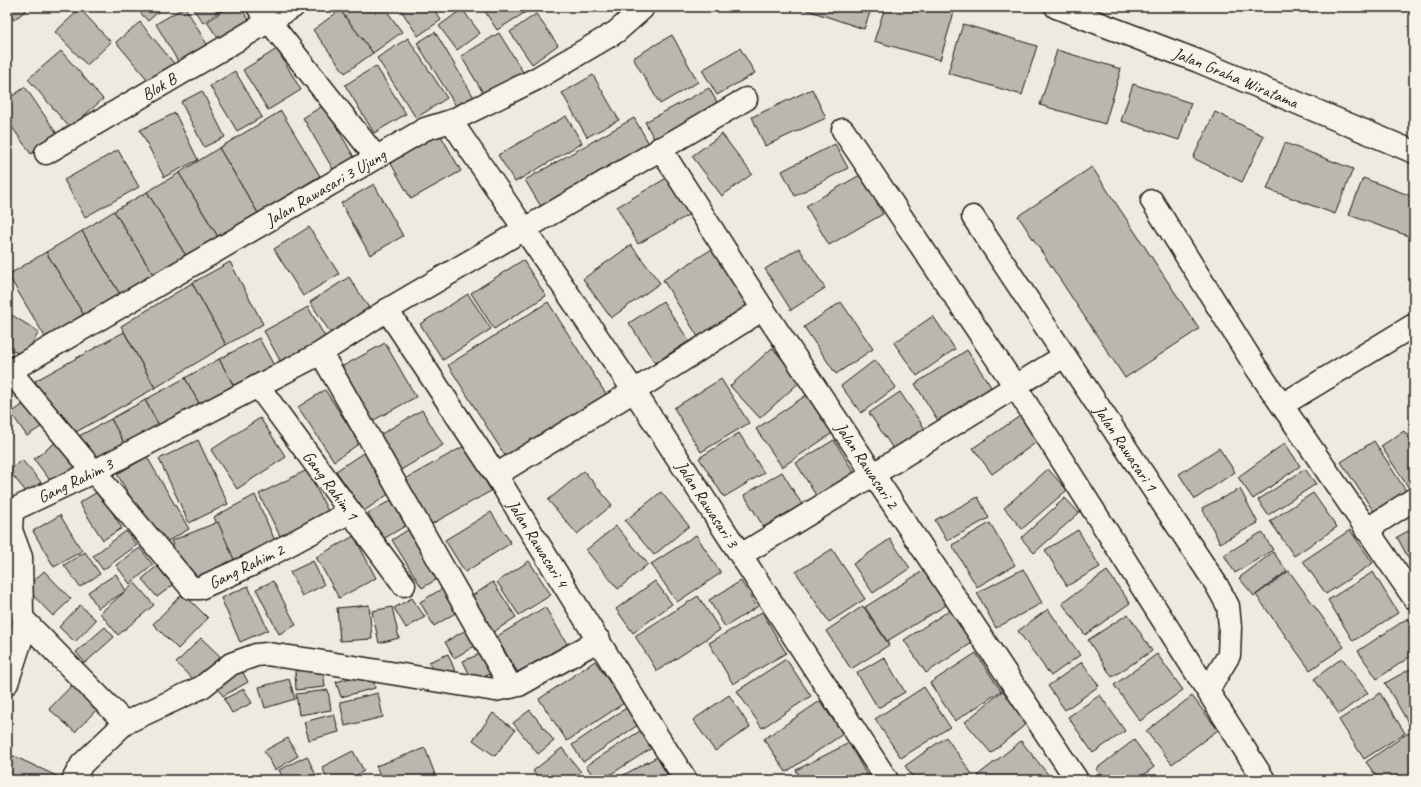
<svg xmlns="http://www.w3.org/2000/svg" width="1421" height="787" viewBox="0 0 1421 787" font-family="Caveat,sans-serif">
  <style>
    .building { fill: #bab7af; stroke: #1c1c1c }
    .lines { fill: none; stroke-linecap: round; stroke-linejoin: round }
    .minor-casing { stroke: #1c1c1c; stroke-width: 25 }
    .minor { stroke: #f7f3e8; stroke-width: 22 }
    .labels { text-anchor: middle; stroke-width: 3; stroke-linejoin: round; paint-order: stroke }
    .street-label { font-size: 17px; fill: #1c1c1c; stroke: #f7f3e8 }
  </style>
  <rect width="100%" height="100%" fill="#eeeae0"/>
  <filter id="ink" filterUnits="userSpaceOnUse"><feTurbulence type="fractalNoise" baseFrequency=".025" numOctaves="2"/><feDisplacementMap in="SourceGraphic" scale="8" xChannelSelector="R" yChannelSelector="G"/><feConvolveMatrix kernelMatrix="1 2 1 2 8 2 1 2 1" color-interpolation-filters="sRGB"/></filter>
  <g filter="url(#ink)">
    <!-- building -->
    <g class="building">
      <polygon points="7,7 30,7 14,20 7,11"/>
      <polygon points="135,7 164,7 148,21"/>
      <polygon points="185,7 209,48 180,65 156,24"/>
      <polygon points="192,7 225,7 203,23"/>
      <polygon points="228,7 240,7 252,24 222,44 207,22"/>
      <polygon points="344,7 384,7 402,32 373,53 340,10"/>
      <polygon points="399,7 432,7 441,20 418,36"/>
      <polygon points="482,7 526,7 529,10 497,30"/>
      <polygon points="798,7 872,7 864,29"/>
      <polygon points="885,7 937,7 954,12 940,60 874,41"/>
      <polygon points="80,9 111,42 87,65 55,32"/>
      <polygon points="462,9 480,33 457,50 439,26"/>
      <polygon points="340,10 373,53 345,73 313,30"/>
      <polygon points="536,14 558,45 532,64 510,32"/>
      <polygon points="140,22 177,67 153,86 116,42"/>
      <polygon points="963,24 1037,46 1022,95 948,73"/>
      <polygon points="435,32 478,104 461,114 417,43"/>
      <polygon points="499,33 526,77 488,101 461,56"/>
      <polygon points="672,35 698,82 660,104 633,58"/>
      <polygon points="408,38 447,98 416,118 377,58"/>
      <polygon points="740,48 755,73 717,95 702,70"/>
      <polygon points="277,49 301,90 268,110 243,70"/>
      <polygon points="1057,50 1121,69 1105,124 1040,105"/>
      <polygon points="61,51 103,99 70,128 28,79"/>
      <polygon points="376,66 406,114 374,133 345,85"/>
      <polygon points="235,71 262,117 237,131 210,86"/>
      <polygon points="593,75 619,120 587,137 562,93"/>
      <polygon points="1133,84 1191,103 1179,140 1121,121"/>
      <polygon points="25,87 58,135 31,154 7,120 7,100"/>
      <polygon points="709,88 722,111 658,146 645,122"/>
      <polygon points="812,89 826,118 765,146 752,117"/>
      <polygon points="202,91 225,137 204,147 181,102"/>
      <polygon points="324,105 358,164 337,176 303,118"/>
      <polygon points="281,111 320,176 258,213 219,148"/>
      <polygon points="1215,112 1264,136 1242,182 1193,158"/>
      <polygon points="175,113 198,160 164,177 140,130"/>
      <polygon points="566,116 582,143 515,182 498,155"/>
      <polygon points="634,118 651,147 543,210 525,180"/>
      <polygon points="440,134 461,171 411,199 390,162"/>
      <polygon points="722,134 752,174 722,196 692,156"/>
      <polygon points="1285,143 1353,169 1335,214 1267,189"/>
      <polygon points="835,144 848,168 795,196 782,171"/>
      <polygon points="219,148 258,213 218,237 179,173"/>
      <polygon points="118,150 139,187 85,217 64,180"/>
      <polygon points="1092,167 1199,329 1125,378 1018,216"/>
      <polygon points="179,173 218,237 186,256 147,192"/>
      <polygon points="860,175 883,214 829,245 806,206"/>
      <polygon points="670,176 692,213 638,244 617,207"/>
      <polygon points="1363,178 1414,197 1414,238 1349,215"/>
      <polygon points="374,184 403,236 370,255 341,203"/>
      <polygon points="147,192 186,256 154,276 114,211"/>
      <polygon points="114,211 154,276 121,296 82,231"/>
      <polygon points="309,227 339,274 303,296 274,249"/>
      <polygon points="82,231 121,296 85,317 46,252"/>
      <polygon points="631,245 660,283 611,318 583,279"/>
      <polygon points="799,248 825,288 791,310 765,269"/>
      <polygon points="712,249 748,307 698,337 663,280"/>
      <polygon points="46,252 85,317 47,340 8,275"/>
      <polygon points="523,260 546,296 494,329 471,293"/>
      <polygon points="230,262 263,324 226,345 192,283"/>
      <polygon points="349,277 373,314 334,338 310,302"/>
      <polygon points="192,283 226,345 155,388 121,326"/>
      <polygon points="468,294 491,329 443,360 420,324"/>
      <polygon points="663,301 689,341 655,363 629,323"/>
      <polygon points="548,302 609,399 509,462 448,365"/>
      <polygon points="841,302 873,349 836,374 804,327"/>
      <polygon points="308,307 329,344 284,368 264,331"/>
      <polygon points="7,312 39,332 24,357 7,347"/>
      <polygon points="933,316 955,349 917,376 894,343"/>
      <polygon points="124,332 155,388 67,437 35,381"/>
      <polygon points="259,338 276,369 236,390 219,359"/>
      <polygon points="385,343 416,397 365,425 334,371"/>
      <polygon points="772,348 802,380 760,418 730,386"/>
      <polygon points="967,350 995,393 942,427 915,384"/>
      <polygon points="219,359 236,390 202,409 185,378"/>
      <polygon points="875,360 896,387 861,413 841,386"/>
      <polygon points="185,378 202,409 162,431 145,400"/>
      <polygon points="721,379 749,423 701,452 674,408"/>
      <polygon points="325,390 360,443 334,461 298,407"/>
      <polygon points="811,392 837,430 782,467 756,429"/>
      <polygon points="900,392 927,432 896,453 869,413"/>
      <polygon points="145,400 162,431 128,450 111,419"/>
      <polygon points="28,401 44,425 27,436 11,413"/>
      <polygon points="422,410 443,445 399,471 378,436"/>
      <polygon points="1023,414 1041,439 992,474 973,448"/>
      <polygon points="260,418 286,457 237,489 211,450"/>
      <polygon points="111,419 128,450 94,469 77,437"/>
      <polygon points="1404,431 1414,446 1414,492 1412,493 1381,446"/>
      <polygon points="739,433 764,473 724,497 699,458"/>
      <polygon points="61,438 82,466 55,487 34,459"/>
      <polygon points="198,440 228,504 189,523 159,459"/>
      <polygon points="834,440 858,479 820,502 796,463"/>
      <polygon points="1374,441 1408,494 1376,515 1341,462"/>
      <polygon points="1285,443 1300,466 1253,499 1238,477"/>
      <polygon points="466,445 491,491 430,525 405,479"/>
      <polygon points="1219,448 1235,472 1195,499 1179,474"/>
      <polygon points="366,451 393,491 364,511 336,471"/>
      <polygon points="147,457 189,529 159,546 117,474"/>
      <polygon points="22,460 41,482 28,494 9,471"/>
      <polygon points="1048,469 1067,490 1022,529 1004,508"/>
      <polygon points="1305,469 1316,484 1268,515 1258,500"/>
      <polygon points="307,470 330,515 282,540 259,494"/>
      <polygon points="584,471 612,505 577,534 548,500"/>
      <polygon points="782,472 806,511 768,534 744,495"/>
      <polygon points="1240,489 1258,523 1220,543 1202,508"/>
      <polygon points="99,491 122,528 103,540 79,503"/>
      <polygon points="661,492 689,526 654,555 625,521"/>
      <polygon points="1313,493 1337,527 1294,556 1270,521"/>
      <polygon points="255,495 276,543 233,564 214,517"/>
      <polygon points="397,497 412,522 383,539 368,513"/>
      <polygon points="978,497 989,518 947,541 935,520"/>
      <polygon points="1065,498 1079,513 1034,553 1021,538"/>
      <polygon points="491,512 511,543 465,572 445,540"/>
      <polygon points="60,515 82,551 54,567 33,531"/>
      <polygon points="218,522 235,562 188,581 171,541"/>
      <polygon points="990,523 1015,565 977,587 952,545"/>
      <polygon points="414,526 444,575 422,588 392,540"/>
      <polygon points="616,526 648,564 618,589 586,550"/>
      <polygon points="1414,528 1414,561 1411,563 1397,537"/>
      <polygon points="1078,530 1100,567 1067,586 1045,550"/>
      <polygon points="1350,530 1373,563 1326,594 1303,561"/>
      <polygon points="126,531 137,545 103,570 93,556"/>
      <polygon points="1262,532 1273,550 1235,573 1224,555"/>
      <polygon points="696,535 721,573 677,602 651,564"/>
      <polygon points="354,536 376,578 339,598 316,557"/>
      <polygon points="890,539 910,568 873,593 853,564"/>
      <polygon points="140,548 153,565 130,584 116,565"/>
      <polygon points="832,549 865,599 829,622 796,572"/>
      <polygon points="85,552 100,574 80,587 64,565"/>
      <polygon points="1273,552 1287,571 1254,596 1239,578"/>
      <polygon points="313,561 324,585 302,596 290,572"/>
      <polygon points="529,561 551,595 519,615 497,582"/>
      <polygon points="157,566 173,585 157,597 142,579"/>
      <polygon points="931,566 953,601 887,641 865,607"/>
      <polygon points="1023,569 1042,603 996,628 977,593"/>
      <polygon points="44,571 71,599 53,616 26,588"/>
      <polygon points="1107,571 1130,603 1085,635 1062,603"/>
      <polygon points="1289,571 1344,647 1310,670 1256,595"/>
      <polygon points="1373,572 1398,613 1353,641 1328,600"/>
      <polygon points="116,574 126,591 98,608 88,592"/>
      <polygon points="273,581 296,625 279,634 256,589"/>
      <polygon points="655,581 672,604 633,633 616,609"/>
      <polygon points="741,581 757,607 725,627 709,600"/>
      <polygon points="493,582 516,617 492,633 469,598"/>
      <polygon points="135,583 154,605 118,635 100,613"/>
      <polygon points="448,585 462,609 434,626 420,602"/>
      <polygon points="248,586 268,630 240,642 221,598"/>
      <polygon points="183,593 208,618 178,649 153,624"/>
      <polygon points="698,596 720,630 657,671 635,636"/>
      <polygon points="412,598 425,617 406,628 394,608"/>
      <polygon points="80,605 96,620 75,642 59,627"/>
      <polygon points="369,605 372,639 340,641 337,608"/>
      <polygon points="863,606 889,645 851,669 826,631"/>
      <polygon points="392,607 399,638 379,643 372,611"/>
      <polygon points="545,607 569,647 520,676 496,637"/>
      <polygon points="1048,609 1080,655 1051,676 1018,631"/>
      <polygon points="950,610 972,643 926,673 904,640"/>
      <polygon points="762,612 786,653 733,684 709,643"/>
      <polygon points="1128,614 1152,651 1112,677 1088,640"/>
      <polygon points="1408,618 1414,627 1414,654 1377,679 1358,651"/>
      <polygon points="105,627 114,637 85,663 76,652"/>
      <polygon points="466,630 475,646 454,658 445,642"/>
      <polygon points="201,638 222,658 197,683 176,663"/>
      <polygon points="487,651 496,671 473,682 463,661"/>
      <polygon points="976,653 1001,691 955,721 930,683"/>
      <polygon points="448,654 455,671 436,678 429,662"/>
      <polygon points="1157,654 1183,690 1140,721 1114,685"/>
      <polygon points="884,657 905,692 878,708 857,673"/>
      <polygon points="1342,658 1368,693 1339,714 1314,679"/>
      <polygon points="786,659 811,696 762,728 737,691"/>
      <polygon points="595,661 624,703 567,741 539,699"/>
      <polygon points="1082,662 1099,686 1065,710 1048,686"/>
      <polygon points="240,667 248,682 223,696 214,681"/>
      <polygon points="1414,667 1414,721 1409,724 1385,683"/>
      <polygon points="323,668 325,687 296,690 295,671"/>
      <polygon points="372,672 375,688 341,697 336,682"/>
      <polygon points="289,679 295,699 265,708 259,687"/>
      <polygon points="77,680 102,704 75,732 49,709"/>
      <polygon points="924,687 950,727 901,758 875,719"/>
      <polygon points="1006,688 1032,719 991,753 965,722"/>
      <polygon points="244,689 252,703 232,713 224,699"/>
      <polygon points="328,690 331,710 299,715 296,694"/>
      <polygon points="378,693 383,717 345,726 340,702"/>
      <polygon points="1380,693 1405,733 1364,759 1339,720"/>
      <polygon points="729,695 750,727 715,751 693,720"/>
      <polygon points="1100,695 1125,731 1093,753 1068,717"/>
      <polygon points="1192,696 1218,730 1172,764 1146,731"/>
      <polygon points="820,701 843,734 786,772 764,739"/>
      <polygon points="629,706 641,723 583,762 572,745"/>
      <polygon points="530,710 554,741 538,754 513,723"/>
      <polygon points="493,713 515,730 495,756 473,740"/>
      <polygon points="334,714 339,732 309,740 304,722"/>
      <polygon points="646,727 658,744 602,780 596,780 586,766"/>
      <polygon points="1408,733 1414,741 1414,780 1379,780 1366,762"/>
      <polygon points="946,737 972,774 963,780 915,780 905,766"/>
      <polygon points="288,738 298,756 275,770 264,751"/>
      <polygon points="1134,740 1154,767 1137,780 1105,780 1096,769"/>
      <polygon points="1021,741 1051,778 1048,780 982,780 978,775"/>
      <polygon points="849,743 869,779 801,780 796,770"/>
      <polygon points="425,748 437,780 382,780 376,766"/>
      <polygon points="562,748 581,772 571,780 540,780 533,771"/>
      <polygon points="353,751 364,771 347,780 328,780 322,767"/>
      <polygon points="7,753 61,778 60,780 7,780"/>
      <polygon points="307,756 318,780 284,780 279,770"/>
      <polygon points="657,757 670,780 614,780"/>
    </g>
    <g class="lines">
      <defs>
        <g id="minor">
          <polyline points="258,7 376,157"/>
          <path id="s1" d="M1056 7 1198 61 1414 152"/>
          <path id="s2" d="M451 121 634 391 887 780"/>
          <polyline points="843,130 1015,386 1264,780"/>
          <path id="s3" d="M660 148 763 309 1077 780"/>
          <path id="s4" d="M46 153 293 7"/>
          <polyline points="1152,201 1255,366 1414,598"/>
          <path id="s5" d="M973 217 1216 584 1228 606 1230 627 1229 655 1208 690"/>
          <path id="s6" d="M387 310 496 475 656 734 686 780"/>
          <polyline points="321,353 511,687"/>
          <path id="s7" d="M258 386 404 585"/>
          <polyline points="1282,405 1414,325"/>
          <polyline points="496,475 634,391 763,309"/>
          <path id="s8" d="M350 512 251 565 200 588H191L10 371 425 129 451 121 536 79 616 32 642 9"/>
          <polyline points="1366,530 1414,499"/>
          <polyline points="741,555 874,474 1064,356"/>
          <polyline points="7,683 21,640 24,620"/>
          <path id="s9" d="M125 723 24 620 22 615 21 557 11 530 12 513 17 508 93 472 321 353 387 310 746 99"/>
          <polyline points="73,780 82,764 125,723 202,687 231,664 256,655 267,654 317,661 495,690 519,685 599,640"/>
        </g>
      </defs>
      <!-- minor casing -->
      <use href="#minor" class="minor-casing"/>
      <!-- minor -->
      <use href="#minor" class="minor"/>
    </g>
  </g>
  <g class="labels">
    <!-- street labels -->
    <g class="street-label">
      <text dy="6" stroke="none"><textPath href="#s1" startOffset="193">Jalan Graha Wiratama</textPath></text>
      <text dy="6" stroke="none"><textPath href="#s4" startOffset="131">Blok B</textPath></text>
      <text dy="6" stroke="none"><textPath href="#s8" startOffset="825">Jalan Rawasari 3 Ujung</textPath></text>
      <text dy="6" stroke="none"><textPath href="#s5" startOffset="277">Jalan Rawasari 1</textPath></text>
      <text dy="6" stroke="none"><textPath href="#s3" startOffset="379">Jalan Rawasari 2</textPath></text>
      <text dy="6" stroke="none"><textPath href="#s9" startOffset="325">Gang Rahim 3</textPath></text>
      <text dy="6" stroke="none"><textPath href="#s7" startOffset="123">Gang Rahim 1</textPath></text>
      <text dy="6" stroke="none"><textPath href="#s2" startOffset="461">Jalan Rawasari 3</textPath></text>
      <text dy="6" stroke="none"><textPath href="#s6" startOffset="278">Jalan Rawasari 4</textPath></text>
      <text transform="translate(246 566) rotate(-26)" y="6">Gang Rahim 2</text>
    </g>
  </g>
  <!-- margin -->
  <rect width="1421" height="787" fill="none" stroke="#f7f3e8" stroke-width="24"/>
  <rect x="12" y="12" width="1397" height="763" fill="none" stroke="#1c1c1c" stroke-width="1.5" filter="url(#ink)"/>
</svg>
